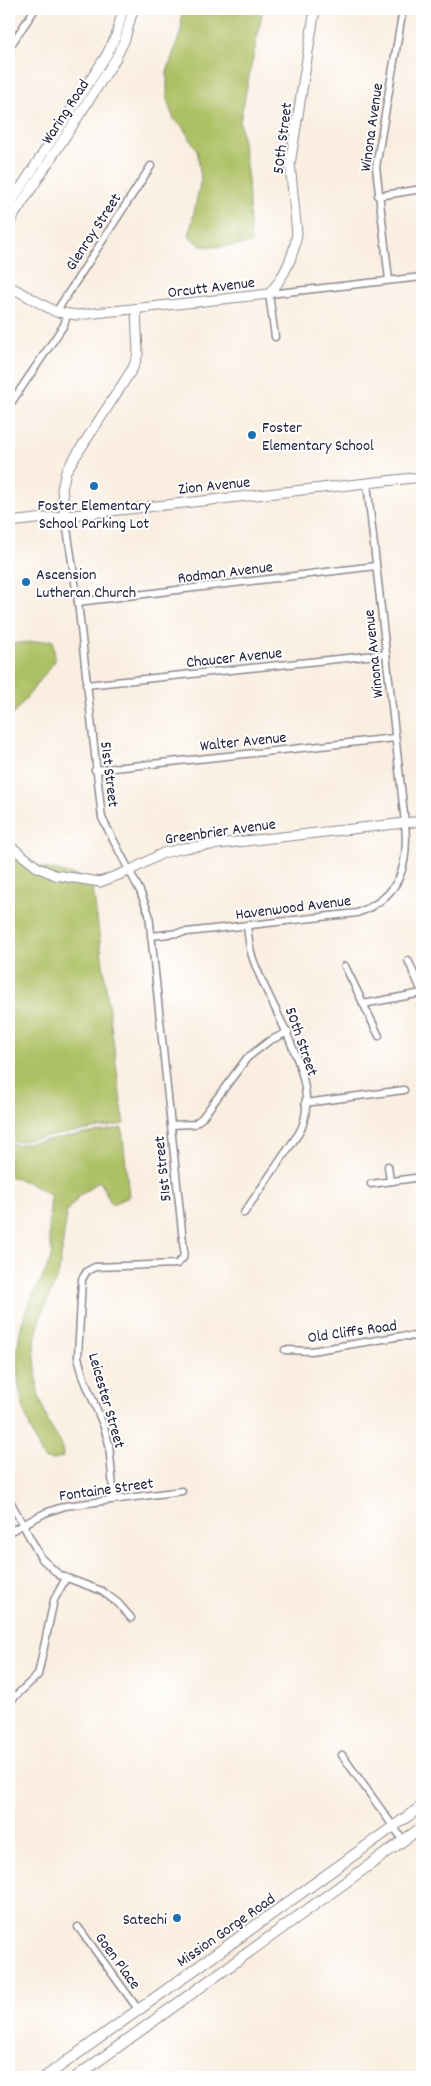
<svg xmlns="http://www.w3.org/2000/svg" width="431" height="2086" viewBox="0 0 431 2086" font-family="Dekko,sans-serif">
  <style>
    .green { fill: #adc063; stroke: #68714f }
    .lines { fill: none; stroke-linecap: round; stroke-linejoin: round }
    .street-casing { stroke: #8e888e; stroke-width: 9 }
    .secondary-casing { stroke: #8e888e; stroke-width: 11 }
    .primary-casing { stroke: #8e888e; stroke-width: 12 }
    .street { stroke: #fff; stroke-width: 6 }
    .secondary { stroke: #fff; stroke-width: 9 }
    .primary { stroke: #fff; stroke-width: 10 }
    .poi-dot { fill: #1f6fb2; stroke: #fff; stroke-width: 2 }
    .labels { text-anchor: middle; stroke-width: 4; stroke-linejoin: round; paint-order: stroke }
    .street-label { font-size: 16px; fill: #22223b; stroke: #fff }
    .poi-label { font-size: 16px; fill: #22223b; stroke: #fff; text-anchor: start }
  </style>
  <rect width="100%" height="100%" fill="#fff"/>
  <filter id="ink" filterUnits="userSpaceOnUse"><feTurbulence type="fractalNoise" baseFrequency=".02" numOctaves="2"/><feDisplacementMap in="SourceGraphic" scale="10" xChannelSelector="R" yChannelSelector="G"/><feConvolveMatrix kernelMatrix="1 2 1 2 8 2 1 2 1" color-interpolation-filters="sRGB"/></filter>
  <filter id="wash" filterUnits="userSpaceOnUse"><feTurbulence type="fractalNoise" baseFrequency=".0096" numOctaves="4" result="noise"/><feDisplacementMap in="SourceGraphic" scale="20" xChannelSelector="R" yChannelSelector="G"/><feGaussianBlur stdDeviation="1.12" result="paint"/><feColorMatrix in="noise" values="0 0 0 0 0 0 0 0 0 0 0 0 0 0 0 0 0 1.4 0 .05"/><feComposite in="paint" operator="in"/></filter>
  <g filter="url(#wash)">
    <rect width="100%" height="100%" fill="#f9eee0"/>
    <!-- green -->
    <g class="green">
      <polygon points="182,9 263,9 240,121 248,180 251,244 221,247 201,246 189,236 201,179 197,150 182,126 174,120 167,100 167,72 181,31"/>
      <polygon points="53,640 55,661 9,720 9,644"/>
      <polygon points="9,845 37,866 92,880 124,1124 14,1142 9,1138"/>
      <path d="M122 1128 129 1196 112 1205 100 1181 79 1196 67 1211 59 1273 41 1316 34 1344 38 1393 49 1424 62 1445 63 1457 55 1460 44 1459C18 1409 6 1354 30 1301 35 1288 51 1266 52 1252 52 1247 49 1242 49 1237 48 1224 51 1210 50 1195L27 1182 9 1176V1141L15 1145Z"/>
    </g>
  </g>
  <g filter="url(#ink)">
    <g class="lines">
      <defs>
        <g id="street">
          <polyline points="9,48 35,9"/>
          <polyline points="378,196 422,189"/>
          <polyline points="389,280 376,167 403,9"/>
          <polyline points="56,312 151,166"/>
          <polyline points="275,337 269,294 422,277"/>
          <polyline points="9,406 64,325 67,315"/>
          <polyline points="65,515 78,602 102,818 140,891 149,914 184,1251 183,1258 177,1264 95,1267 87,1271 82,1279 78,1357 83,1376 104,1427 109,1444 114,1499"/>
          <polyline points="78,602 376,566"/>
          <polyline points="86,685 386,654"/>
          <polyline points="95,770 395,738"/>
          <path d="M151 936 357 913C401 897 409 865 405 823L367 483"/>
          <polyline points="408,960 422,992"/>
          <polyline points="345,966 379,1036"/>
          <polyline points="363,1004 422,993"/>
          <polyline points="305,1103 404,1090"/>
          <polyline points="171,1125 194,1124 202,1118 247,1058 269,1041 288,1032"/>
          <polyline points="388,1166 390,1181"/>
          <polyline points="371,1184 422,1177"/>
          <path d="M244 1213 299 1133C327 1084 266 1002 252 956 249 946 248 935 247 925"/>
          <polyline points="285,1350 311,1351 402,1336 422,1337"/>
          <polyline points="9,1499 41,1558 59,1575 102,1591 118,1603 131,1618"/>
          <polyline points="9,1532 45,1513 65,1506 182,1491"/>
          <polyline points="9,1702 38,1675 54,1600 66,1578"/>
          <polyline points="342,1755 403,1840"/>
          <polyline points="78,1927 138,2009"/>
        </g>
        <g id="secondary">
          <polyline points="9,206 106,56 116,36 123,9"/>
          <polyline points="9,223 115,60 125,39 133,9"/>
          <path d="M9 286 56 312 77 315 269 294C285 276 294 256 297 233L290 164 315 9"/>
          <polyline points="65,515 62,489 66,471 133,368 138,354 136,310"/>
          <polyline points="9,522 422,477"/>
          <polyline points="9,845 37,867 55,875 100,882 129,871 163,853 184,848 422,821"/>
        </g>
        <g id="primary">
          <polyline points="45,2077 422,1806"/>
          <polyline points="76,2077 422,1827"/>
        </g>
      </defs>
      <!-- street casing -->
      <use href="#street" class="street-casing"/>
      <!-- secondary casing -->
      <use href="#secondary" class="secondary-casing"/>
      <!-- primary casing -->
      <use href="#primary" class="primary-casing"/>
      <!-- street -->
      <use href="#street" class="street"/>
      <!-- secondary -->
      <use href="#secondary" class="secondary"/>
      <!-- primary -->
      <use href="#primary" class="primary"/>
    </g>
  </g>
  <!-- markers -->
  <g class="poi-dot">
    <circle cx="252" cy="435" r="5"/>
    <circle cx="94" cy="486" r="5"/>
    <circle cx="26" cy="582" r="5"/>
    <circle cx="177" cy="1918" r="5"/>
  </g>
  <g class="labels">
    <!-- street labels -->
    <g class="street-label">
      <text transform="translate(64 111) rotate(-57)" y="6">Waring Road</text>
      <text transform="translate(370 127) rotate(-82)" y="6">Winona Avenue</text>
      <text transform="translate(281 138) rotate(-83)" y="6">50th Street</text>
      <text transform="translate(92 231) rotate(-57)" y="6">Glenroy Street</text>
      <text transform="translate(211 286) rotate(-7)" y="6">Orcutt Avenue</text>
      <text transform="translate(214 484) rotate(-6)" y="6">Zion Avenue</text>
      <text transform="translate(225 571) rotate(-7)" y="6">Rodman Avenue</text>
      <text transform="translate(372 654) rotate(-96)" y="6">Winona Avenue</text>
      <text transform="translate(234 656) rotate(-6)" y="6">Chaucer Avenue</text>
      <text transform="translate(243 740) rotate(-6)" y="6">Walter Avenue</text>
      <text transform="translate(111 774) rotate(83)" y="6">51st Street</text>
      <text transform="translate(220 830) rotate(-8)" y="6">Greenbrier Avenue</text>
      <text transform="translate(293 906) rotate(-7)" y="6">Havenwood Avenue</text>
      <text transform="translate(303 1041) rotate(71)" y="6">50th Street</text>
      <text transform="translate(161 1169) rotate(-96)" y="6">51st Street</text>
      <text transform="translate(352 1330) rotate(-8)" y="6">Old Cliffs Road</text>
      <text transform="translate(108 1400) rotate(74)" y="6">Leicester Street</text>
      <text transform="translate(106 1488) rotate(-8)" y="6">Fontaine Street</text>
      <text transform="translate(225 1929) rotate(-35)" y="6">Mission Gorge Road</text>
      <text transform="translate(119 1960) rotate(54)" y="6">Goen Place</text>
    </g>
    <!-- poi labels -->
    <g class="poi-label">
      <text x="262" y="432">Foster<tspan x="262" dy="18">Elementary School</tspan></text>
      <text x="94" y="510" text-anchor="middle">Foster Elementary<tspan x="94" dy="18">School Parking Lot</tspan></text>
      <text x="36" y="579">Ascension<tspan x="36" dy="18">Lutheran Church</tspan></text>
      <text x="167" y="1924" text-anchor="end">Satechi</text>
    </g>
  </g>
  <!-- margin -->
  <rect width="431" height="2086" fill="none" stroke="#fff" stroke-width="30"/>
</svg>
